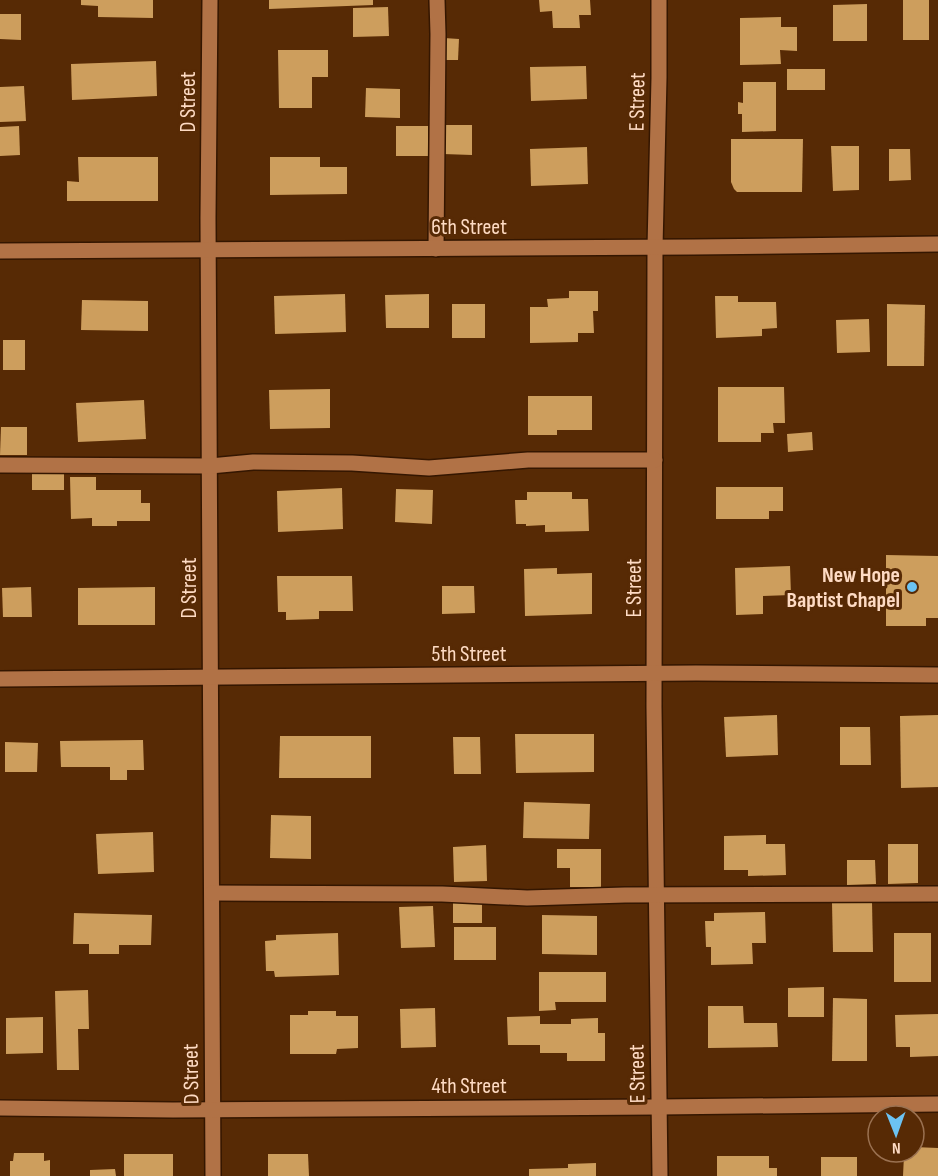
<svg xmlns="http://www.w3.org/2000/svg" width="938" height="1176" viewBox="0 0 938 1176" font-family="'Sofia Sans Condensed',sans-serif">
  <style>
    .building { fill: #cd9e5d }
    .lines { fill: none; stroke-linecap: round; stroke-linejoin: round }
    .minor-casing { stroke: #341600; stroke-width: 18 }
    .minor { stroke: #b17246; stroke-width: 15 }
    .poi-dot { fill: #6cc3f2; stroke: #572a05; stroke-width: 2 }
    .labels { text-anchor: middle; stroke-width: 6; stroke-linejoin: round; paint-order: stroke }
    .street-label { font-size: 22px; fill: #fedbc4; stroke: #572a05 }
    .poi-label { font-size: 22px; font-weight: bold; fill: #fedbc4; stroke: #572a05; text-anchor: end }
  </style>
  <rect width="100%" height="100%" fill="#572a05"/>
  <!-- building -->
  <g class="building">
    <polygon points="81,0 153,0 153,18 98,17 98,6 81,5"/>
    <polygon points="269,0 373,0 373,5 269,9"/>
    <polygon points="539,0 590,0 591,15 579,15 580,28 553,28 552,11 540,12"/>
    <rect x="903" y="0" width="26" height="40"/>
    <polygon points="867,4 867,41 833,41 833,5"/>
    <polygon points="388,7 389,36 353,37 353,8"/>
    <polygon points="0,14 21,14 21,40 0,39"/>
    <polygon points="781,17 781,27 797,27 797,51 780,50 781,64 740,65 740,18"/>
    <polygon points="444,38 459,39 458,60 443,60"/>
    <polygon points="278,50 328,50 328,77 312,77 312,108 279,108"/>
    <polygon points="156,61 157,96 72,100 71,64"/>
    <polygon points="586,66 587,99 531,101 530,67"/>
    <rect x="787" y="69" width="38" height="21"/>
    <polygon points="743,82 776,82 776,131 742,132 742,114 738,114 738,102 743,103"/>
    <polygon points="24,86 26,121 0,122 0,87"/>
    <polygon points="366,88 400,89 400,118 365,117"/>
    <polygon points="443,125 472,125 472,155 443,154"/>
    <polygon points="19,126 20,155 0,156 0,127"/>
    <rect x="396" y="126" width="32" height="30"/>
    <polygon points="731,139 803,139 802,192 737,192 734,189 731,182"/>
    <polygon points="831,146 859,146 859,190 833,191"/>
    <polygon points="587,147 588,184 531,186 530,149"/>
    <polygon points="889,149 910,149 911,180 889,181"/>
    <polygon points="78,157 158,157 158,201 67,201 67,181 79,182"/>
    <polygon points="270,157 320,157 320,167 347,167 347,194 270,195"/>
    <polygon points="569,291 598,291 598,311 593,311 594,333 578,333 578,342 530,343 530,307 548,307 547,299 569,298"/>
    <polygon points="345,294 346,332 275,334 274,296"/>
    <polygon points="429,294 429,328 386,328 385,295"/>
    <polygon points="715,296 738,296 738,302 776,302 777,328 762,329 762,336 716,338"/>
    <polygon points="82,300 148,301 148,331 81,330"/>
    <rect x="452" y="304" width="33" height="34"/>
    <polygon points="887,304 925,305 924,366 887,366"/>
    <polygon points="869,319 870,352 837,353 836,320"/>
    <rect x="3" y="340" width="22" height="30"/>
    <polygon points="718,387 784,387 785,423 773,423 774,433 761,433 761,442 718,442"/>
    <polygon points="330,389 330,428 270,429 269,390"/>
    <polygon points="528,396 592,396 592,430 557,430 557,435 528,435"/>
    <polygon points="144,400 146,439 78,442 76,403"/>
    <polygon points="1,427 27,427 27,455 0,455"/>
    <polygon points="812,432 813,450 788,452 787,434"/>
    <polygon points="32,467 64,468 64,490 32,490"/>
    <polygon points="70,477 96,477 96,490 141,490 141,503 150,503 150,521 117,521 117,526 92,526 92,518 71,519"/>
    <polygon points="716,487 783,487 783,511 769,511 769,519 716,519"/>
    <polygon points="342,488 343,529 278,532 277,491"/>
    <polygon points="396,489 433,490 432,524 395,522"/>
    <polygon points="527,492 572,492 572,499 588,499 589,531 545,532 545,525 526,526 526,524 516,524 515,500 527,500"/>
    <polygon points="886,555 938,556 938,618 926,618 926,626 886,626"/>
    <polygon points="790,566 791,595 763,596 763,614 736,615 735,568"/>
    <polygon points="557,568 557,574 592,573 592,614 525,616 524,569"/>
    <polygon points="277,576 352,576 353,611 319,611 319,619 286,620 286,612 278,612"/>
    <polygon points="442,586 474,586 475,613 442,614"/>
    <polygon points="31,587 32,617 3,617 2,588"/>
    <polygon points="155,587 155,625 78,625 78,588"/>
    <polygon points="777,715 778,755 726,757 724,717"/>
    <polygon points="938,715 938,787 901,788 900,716"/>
    <polygon points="840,727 870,727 871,765 840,765"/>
    <polygon points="515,734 594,734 594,772 516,773"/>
    <polygon points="280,736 371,736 371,778 279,778"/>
    <polygon points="453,737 480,737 481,774 454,774"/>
    <polygon points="143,740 144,770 127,770 127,780 110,780 110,767 61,767 60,741"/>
    <polygon points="5,742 38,743 37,772 5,772"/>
    <polygon points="524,802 590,804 589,839 523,838"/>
    <polygon points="271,815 311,816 311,859 270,858"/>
    <polygon points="153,832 154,872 98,874 96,834"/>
    <polygon points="766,835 766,844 785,844 786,875 748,876 748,870 724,870 724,836"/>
    <polygon points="888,844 918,844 918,883 888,884"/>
    <polygon points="486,845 487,881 454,882 453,847"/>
    <polygon points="557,849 601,849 601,887 570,887 570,868 557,868"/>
    <polygon points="847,860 875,860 876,884 847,885"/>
    <rect x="453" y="901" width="29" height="22"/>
    <polygon points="872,902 873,952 833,952 832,903"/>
    <polygon points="433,906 435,947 401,948 399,907"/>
    <polygon points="765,912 766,943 752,943 753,964 711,965 711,947 706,947 705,921 714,921 714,913"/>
    <polygon points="74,913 152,915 151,945 119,945 119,954 89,954 89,944 73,944"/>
    <polygon points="542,915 597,916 597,955 542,954"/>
    <rect x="454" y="927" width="42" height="33"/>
    <polygon points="338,933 339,975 275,977 274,971 266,971 265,941 276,940 276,935"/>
    <rect x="894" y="933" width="37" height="49"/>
    <polygon points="539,972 606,972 606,1002 555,1002 556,1010 539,1011"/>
    <polygon points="824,987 824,1017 788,1017 788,988"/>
    <polygon points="88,990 89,1029 78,1029 79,1070 57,1070 55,991"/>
    <polygon points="833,998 867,999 867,1061 832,1061"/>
    <polygon points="708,1006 743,1006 744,1023 777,1023 778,1047 708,1048"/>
    <polygon points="435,1008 436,1047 401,1048 400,1009"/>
    <polygon points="308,1011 336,1011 336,1016 358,1016 358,1048 337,1049 336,1054 290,1054 290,1015 308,1015"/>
    <polygon points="938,1014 938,1056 910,1057 910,1047 896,1047 895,1015"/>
    <polygon points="540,1016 540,1024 571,1024 571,1019 598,1018 598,1033 605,1033 605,1061 567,1061 567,1053 540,1053 540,1045 508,1045 507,1017"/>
    <polygon points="43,1017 43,1053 6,1054 6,1018"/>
    <polygon points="914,1147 938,1148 938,1176 903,1176 904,1155 907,1155 907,1152 914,1152"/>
    <polygon points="14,1153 44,1153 44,1161 50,1160 50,1176 10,1176 10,1161 13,1161"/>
    <rect x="124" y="1154" width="49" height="22"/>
    <polygon points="268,1154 308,1154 309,1176 268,1176"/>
    <polygon points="717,1156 769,1156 769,1168 777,1168 777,1176 717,1176"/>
    <rect x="821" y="1157" width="36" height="19"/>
    <polygon points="596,1163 596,1176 529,1176 529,1169 568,1168 568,1164"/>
    <polygon points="115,1169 116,1176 90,1176 90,1170"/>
  </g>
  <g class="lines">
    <defs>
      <g id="minor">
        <polyline points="210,0 208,218 213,1176"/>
        <polyline points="659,0 659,78 655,247 654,707 660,1176"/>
        <polyline points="436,249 438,34 437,0"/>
        <polyline points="0,251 693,247 938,244"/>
        <polyline points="0,465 210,466 253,462 352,463 429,468 528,460 655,460"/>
        <polyline points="0,679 696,673 938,675"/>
        <polyline points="212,893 442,894 527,898 625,895 938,894"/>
        <polyline points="0,1108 173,1110 659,1107 938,1104"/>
      </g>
    </defs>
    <!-- minor casing -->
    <use href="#minor" class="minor-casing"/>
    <!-- minor -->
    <use href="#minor" class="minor"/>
  </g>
  <!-- markers -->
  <circle class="poi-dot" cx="912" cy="587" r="6"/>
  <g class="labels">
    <!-- street labels -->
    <g class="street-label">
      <text transform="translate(187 102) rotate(-90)" y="8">D Street</text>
      <text transform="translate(636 102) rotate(-89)" y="8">E Street</text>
      <text x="469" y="234">6th Street</text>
      <text transform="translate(188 588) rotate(-90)" y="8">D Street</text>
      <text transform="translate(633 588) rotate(-90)" y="8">E Street</text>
      <text x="469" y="661">5th Street</text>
      <text transform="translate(190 1074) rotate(-91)" y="8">D Street</text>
      <text transform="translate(636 1074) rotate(-91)" y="8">E Street</text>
      <text x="469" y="1093">4th Street</text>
    </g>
    <!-- poi labels -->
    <g class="poi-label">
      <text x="900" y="582">New Hope<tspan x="900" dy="25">Baptist Chapel</tspan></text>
    </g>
  </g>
  <!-- north arrow -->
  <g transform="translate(896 1134) rotate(179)"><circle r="28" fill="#572a05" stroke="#9a7151" stroke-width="1.5"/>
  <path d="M0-4.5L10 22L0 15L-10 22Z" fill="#6cc3f2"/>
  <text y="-9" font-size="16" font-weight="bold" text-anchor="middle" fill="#fedbc4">N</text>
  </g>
</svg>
